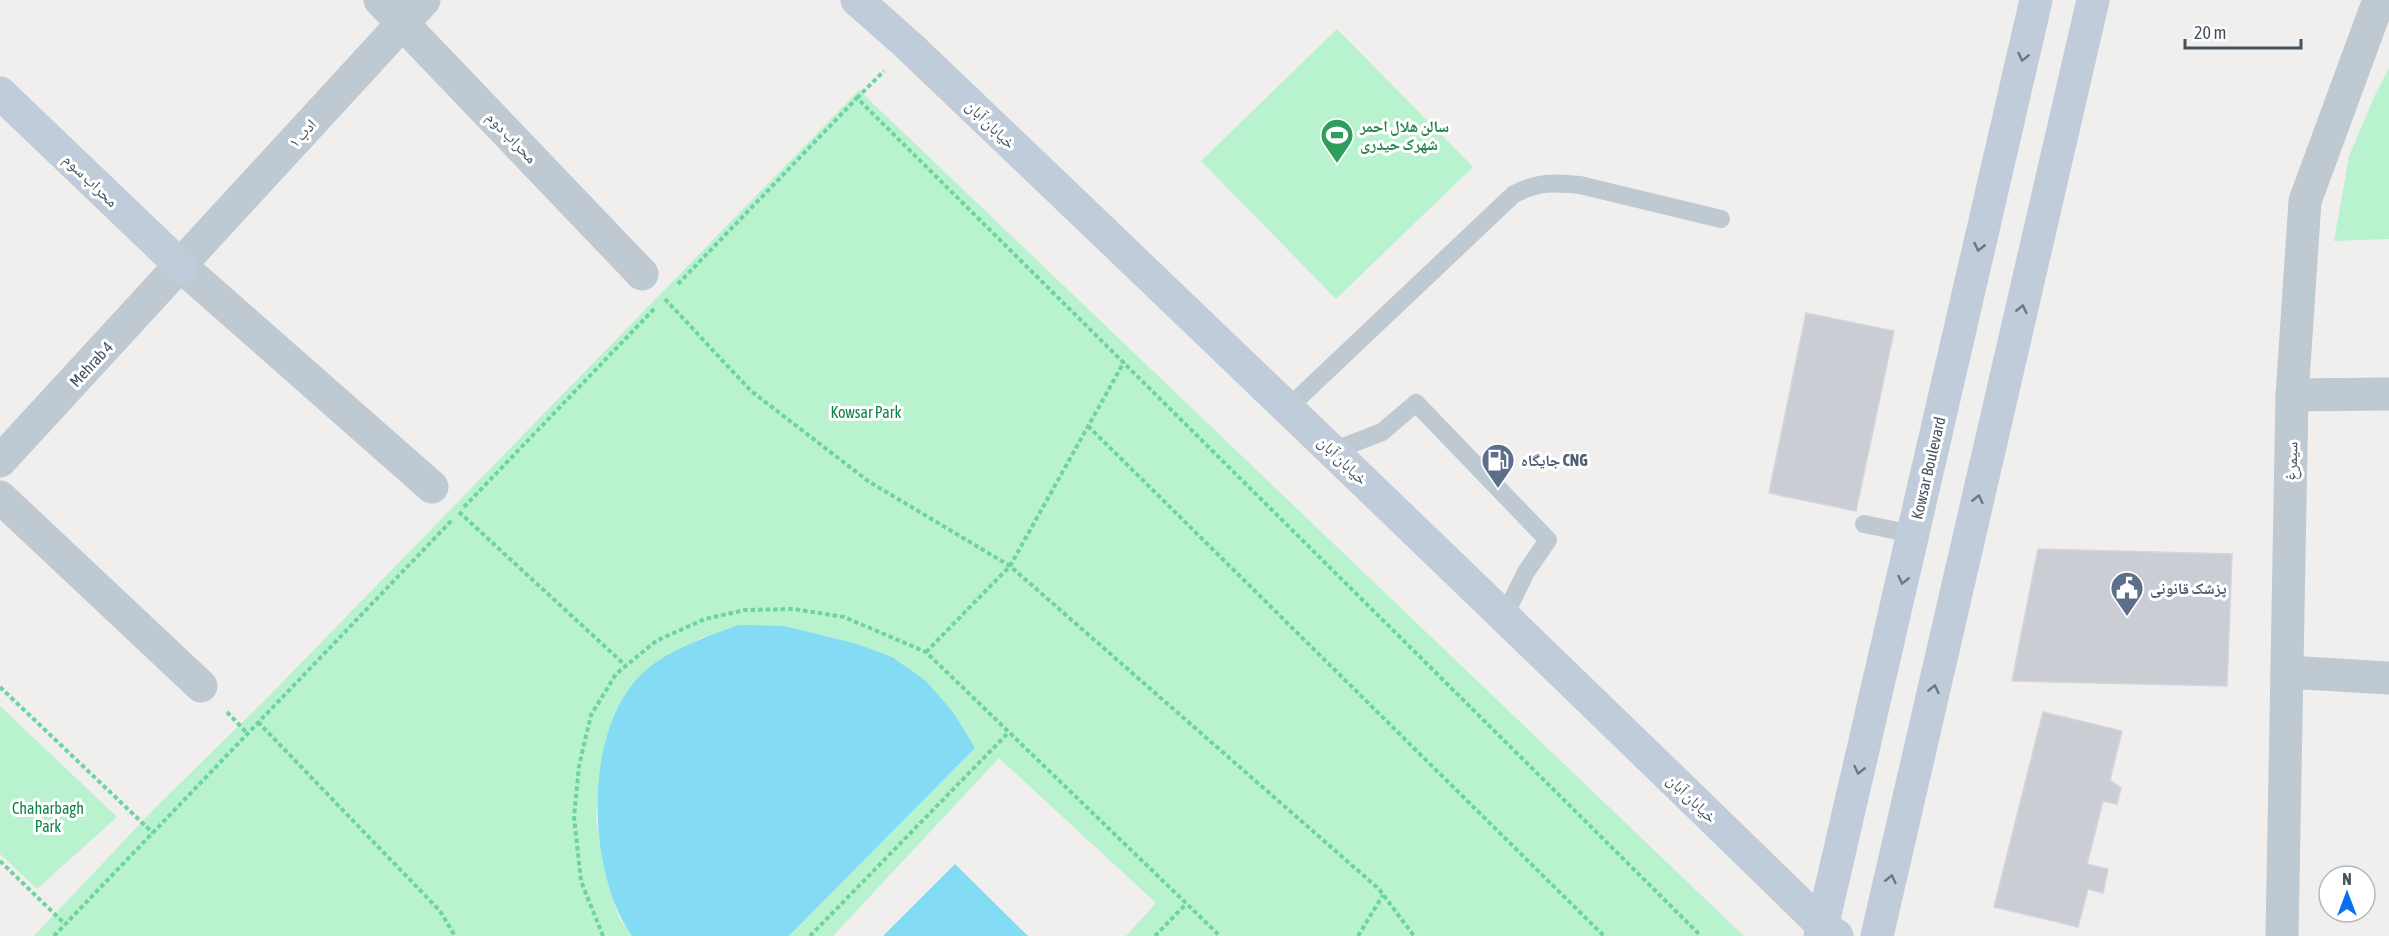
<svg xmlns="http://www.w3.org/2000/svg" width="2389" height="936" viewBox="0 0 2389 936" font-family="'Asap Condensed','Noto Naskh Arabic',sans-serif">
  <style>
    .green { fill: #b9f2cf }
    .water { fill: #83dcf3 }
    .building { fill: #cacdd4; stroke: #d2d5db; stroke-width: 1.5 }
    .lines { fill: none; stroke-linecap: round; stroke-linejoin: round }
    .path { stroke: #6ed3a1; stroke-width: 4; stroke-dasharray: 4.5 3; stroke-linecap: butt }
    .lane { stroke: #bec9d2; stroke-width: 18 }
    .street { stroke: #bec9d2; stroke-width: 33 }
    .secondary { stroke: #c0ccd9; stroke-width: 33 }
    .oneway { stroke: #6a7783 }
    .labels { text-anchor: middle; stroke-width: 6; stroke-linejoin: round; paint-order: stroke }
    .street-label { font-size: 16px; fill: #45525e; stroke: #fff }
    .leisure-label { font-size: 16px; font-weight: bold; fill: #27864d; stroke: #fff; text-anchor: start }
    .park-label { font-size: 16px; fill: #108549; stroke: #fff }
    .service-label { font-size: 16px; font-weight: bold; fill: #4e5e75; stroke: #fff; text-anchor: start }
  </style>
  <rect width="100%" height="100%" fill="#f1eeee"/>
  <!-- green -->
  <g class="green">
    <polygon points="1337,29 1473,167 1336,299 1201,161"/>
    <polygon points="2389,68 2389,239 2334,241 2349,156 2376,93"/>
    <polygon points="859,90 1744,936 1126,936 1156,903 999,758 833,936 789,936 975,748 854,643 784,626 703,637 676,652 645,672 600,775 596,817 604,870 619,918 632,936 34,936 153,810 268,697"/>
    <polygon points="0,706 117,817 37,889 0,854"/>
  </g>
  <!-- water -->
  <g class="water">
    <path d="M739 625 784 626 854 643 892 657 926 681 953 712 975 748 789 936H632C586 871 582 727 645 671 670 649 708 636 739 625Z"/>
    <polygon points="955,864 1028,936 883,936"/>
  </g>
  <!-- building -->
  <g class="building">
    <polygon points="1806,313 1894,331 1856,511 1769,493"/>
    <polygon points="2038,549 2232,554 2227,686 2012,681"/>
    <polygon points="2043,712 2122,731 2110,780 2121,788 2117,804 2103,801 2087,864 2108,869 2103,893 2088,889 2078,927 1994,907"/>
  </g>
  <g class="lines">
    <!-- path -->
    <g class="path">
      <polyline points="857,98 884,71"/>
      <polyline points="678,284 857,98 1701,936"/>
      <polyline points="665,299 751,391 868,481 1010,566 1379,889 1414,936"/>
      <polyline points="1088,426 1604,936"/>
      <polyline points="464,507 654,309"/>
      <polyline points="459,512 625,665"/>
      <polyline points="926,652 1010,566 1124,362"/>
      <polyline points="0,687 153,833"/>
      <polyline points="227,712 247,733"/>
      <polyline points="258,722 440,911 455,936"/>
      <polyline points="0,861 65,924"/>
      <polyline points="54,936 453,519"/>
      <polyline points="603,936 581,881 574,817 579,766 591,715 616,674 656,641 705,619 745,610 794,609 844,617 926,652 1220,936"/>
      <polyline points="810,936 1008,733"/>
      <polyline points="1155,936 1186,904"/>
      <polyline points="1358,936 1383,895"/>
    </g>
    <!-- lane -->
    <g class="lane">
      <path d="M1289 407 1514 194C1538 182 1554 182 1580 185L1721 219"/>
      <polyline points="1333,451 1382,432 1416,403 1548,540 1526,572 1505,615"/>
      <polyline points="1864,524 1913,534"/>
    </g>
    <!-- street -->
    <g class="street">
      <polyline points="380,0 642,274"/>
      <polyline points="181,266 432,487"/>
      <polyline points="2292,395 2389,394"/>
      <polyline points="0,461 424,0"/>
      <polyline points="0,497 201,686"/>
      <polyline points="2287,672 2389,678"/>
      <polyline points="2282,936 2292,395 2305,201 2379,0"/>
    </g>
    <!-- secondary -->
    <g class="secondary">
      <path d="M857 0 909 46C1215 338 1520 630 1823 926L1837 936"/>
      <polyline points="0,93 181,266"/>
      <polyline points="1820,936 2036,0"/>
      <polyline points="1877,936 2093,0"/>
    </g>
  </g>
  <!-- one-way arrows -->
  <defs><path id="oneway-chevron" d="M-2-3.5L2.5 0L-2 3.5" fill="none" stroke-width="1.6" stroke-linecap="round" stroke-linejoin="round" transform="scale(1.5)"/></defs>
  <g class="oneway">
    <use href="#oneway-chevron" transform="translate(2023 57) rotate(103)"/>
    <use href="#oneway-chevron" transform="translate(1979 247) rotate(103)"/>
    <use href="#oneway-chevron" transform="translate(2022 309) rotate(-77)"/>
    <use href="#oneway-chevron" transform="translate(1978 499) rotate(-77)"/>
    <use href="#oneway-chevron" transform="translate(1903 580) rotate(103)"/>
    <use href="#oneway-chevron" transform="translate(1934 689) rotate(-77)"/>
    <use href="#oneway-chevron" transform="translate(1859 770) rotate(103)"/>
    <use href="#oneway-chevron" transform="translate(1891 879) rotate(-77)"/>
  </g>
  <!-- icons -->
  <defs>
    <symbol id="stadium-pin" viewBox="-11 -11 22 30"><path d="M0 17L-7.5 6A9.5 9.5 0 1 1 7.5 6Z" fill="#2e9e5b" stroke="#fff"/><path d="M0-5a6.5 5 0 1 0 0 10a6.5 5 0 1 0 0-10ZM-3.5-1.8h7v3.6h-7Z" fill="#fff"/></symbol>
    <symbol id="fuel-pin" viewBox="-11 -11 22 30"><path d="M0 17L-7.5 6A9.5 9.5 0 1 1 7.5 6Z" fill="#5c6f8a" stroke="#fff"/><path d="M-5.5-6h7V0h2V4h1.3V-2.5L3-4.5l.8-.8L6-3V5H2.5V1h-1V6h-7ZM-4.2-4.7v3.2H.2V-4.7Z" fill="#fff"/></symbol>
    <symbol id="civic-pin" viewBox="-11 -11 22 30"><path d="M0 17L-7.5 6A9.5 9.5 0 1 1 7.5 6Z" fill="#5c6f8a" stroke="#fff"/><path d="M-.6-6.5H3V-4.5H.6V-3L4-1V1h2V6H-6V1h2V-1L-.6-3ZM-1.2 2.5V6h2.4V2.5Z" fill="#fff"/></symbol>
  </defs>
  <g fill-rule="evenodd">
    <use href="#stadium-pin" x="1318" y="116" width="38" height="52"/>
    <use href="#fuel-pin" x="1479" y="441" width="38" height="52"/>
    <use href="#civic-pin" x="2108" y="569" width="38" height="52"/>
  </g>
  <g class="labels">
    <!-- street labels -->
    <g class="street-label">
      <text transform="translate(991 124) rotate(44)" y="6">خیابان آبان</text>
      <text transform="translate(302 133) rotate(-48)" y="6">ادب ۱</text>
      <text transform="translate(512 137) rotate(46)" y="6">محراب دوم</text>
      <text transform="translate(91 180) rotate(44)" y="6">محراب سوم</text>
      <text transform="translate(91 364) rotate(-47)" y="6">Mehrab 4</text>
      <text transform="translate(1343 460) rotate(44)" y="6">خیابان آبان</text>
      <text transform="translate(2291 461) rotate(-89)" y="6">سیمرغ</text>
      <text transform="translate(1928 468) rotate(-77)" y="6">Kowsar Boulevard</text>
      <text transform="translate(1692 798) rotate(44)" y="6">خیابان آبان</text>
    </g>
    <!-- leisure labels -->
    <g class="leisure-label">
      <text x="1360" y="132">سالن هلال احمر<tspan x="1360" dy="18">شهرک حیدری</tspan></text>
    </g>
    <!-- park labels -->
    <g class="park-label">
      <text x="866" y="418">Kowsar Park</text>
      <text x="48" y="814">Chaharbagh<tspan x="48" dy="18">Park</tspan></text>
    </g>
    <!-- service labels -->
    <g class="service-label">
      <text x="1521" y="466">جایگاه CNG</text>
      <text x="2150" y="594">پزشک قانونی</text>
    </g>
  </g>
  <!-- north arrow -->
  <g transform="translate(2347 894)"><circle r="28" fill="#ffffff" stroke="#b5babf" stroke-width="1.5"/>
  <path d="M0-4.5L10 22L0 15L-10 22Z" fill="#0b70ef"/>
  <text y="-9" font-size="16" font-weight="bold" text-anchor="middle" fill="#45525e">N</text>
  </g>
  <!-- scale -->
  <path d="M2185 39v9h116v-9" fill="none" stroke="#45525e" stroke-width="3"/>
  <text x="2194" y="39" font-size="18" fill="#45525e" stroke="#ffffff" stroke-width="4.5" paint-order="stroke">20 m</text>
</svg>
